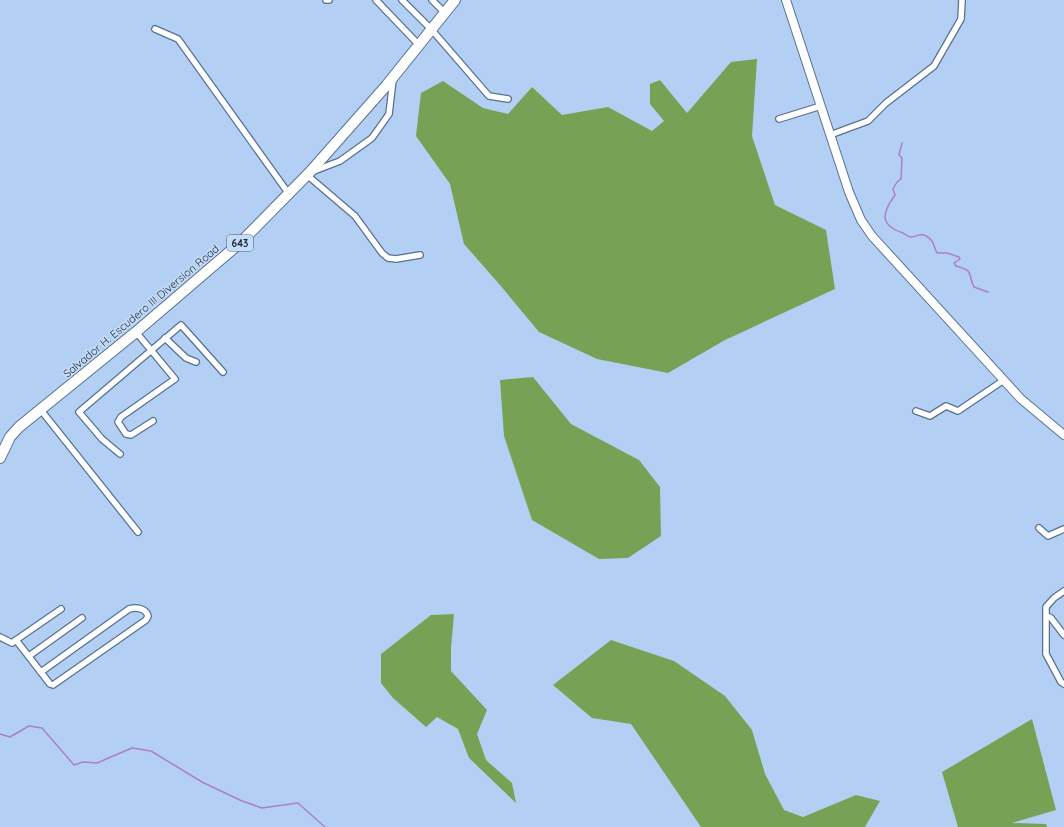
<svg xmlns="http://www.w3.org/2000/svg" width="1064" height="827" viewBox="0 0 1064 827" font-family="Quicksand,sans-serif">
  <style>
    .forest { fill: #77a256 }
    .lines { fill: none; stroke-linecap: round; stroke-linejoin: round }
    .stream { stroke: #ad7fc7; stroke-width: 1.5 }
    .street-casing { stroke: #577291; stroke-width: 8 }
    .secondary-casing { stroke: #577291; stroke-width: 10 }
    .highway-casing { stroke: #577291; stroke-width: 12 }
    .street { stroke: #fff; stroke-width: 5.5 }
    .secondary { stroke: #fff; stroke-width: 8 }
    .highway { stroke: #fff; stroke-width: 10 }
    .labels { text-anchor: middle; stroke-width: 3; stroke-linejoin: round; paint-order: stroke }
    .shield { fill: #c5ddf9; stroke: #4f5e6f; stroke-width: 1 }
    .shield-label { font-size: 10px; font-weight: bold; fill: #1c2734 }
    .street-label { font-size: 11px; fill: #1c2734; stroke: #c5ddf9 }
  </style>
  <rect width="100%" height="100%" fill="#b3d0f4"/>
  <!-- forest -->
  <g class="forest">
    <polygon points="757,59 752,136 775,205 826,230 835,289 725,340 668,373 597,359 539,332 500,285 464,244 450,184 416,136 421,93 443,81 483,108 508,114 532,87 562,115 608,107 652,131 664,121 650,104 650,84 660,80 687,113 731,62"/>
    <polygon points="533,377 571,424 639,460 660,487 661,536 628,558 599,559 532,520 504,436 500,380"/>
    <polygon points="454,614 451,648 451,671 487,710 477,734 486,760 512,783 516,803 469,758 458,729 437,717 426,727 393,698 381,683 381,654 431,615"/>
    <polygon points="611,640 674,661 725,696 752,730 765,774 784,810 803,817 856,795 880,801 865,827 701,827 631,724 592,718 553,685"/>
    <polygon points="1032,719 1056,810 1012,823 1046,824 1047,827 958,827 942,772"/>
  </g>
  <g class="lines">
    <!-- stream -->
    <g class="stream">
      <path d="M902 143 899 155 902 158 901 179 897 182 893 189 895 195C882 213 879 225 903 233 905 234 908 237 911 237 917 237 920 232 926 236 935 241 933 246 937 253H947L959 257 960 259 954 263 956 266C975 271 967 273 974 287L988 292"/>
      <polyline points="0,734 10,737 29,726 42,728 74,765 83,762 97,763 132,748 151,751 202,782 242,801 262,808 298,803 325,827"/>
    </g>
    <defs>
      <g id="street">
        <polyline points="326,0 329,0"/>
        <polyline points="376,0 419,45"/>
        <polyline points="402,0 431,29 489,96 508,99"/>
        <polyline points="432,0 444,12"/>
        <polyline points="155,29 178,39 289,194"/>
        <polyline points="779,119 821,106"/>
        <polyline points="830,135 868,121 886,103 934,66 961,19 962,0"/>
        <polyline points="314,171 340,161 372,138 389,114 393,80"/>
        <polyline points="307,175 355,216 382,253 388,258 396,259 420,255"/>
        <polyline points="136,332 175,379 121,417 118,422 126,434 131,435 153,421"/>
        <polyline points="165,338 186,358 196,362"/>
        <polyline points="40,409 138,532"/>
        <polyline points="916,411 930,416 946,406 958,411 1004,380"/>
        <polyline points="120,454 102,439 79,412 181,325 223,372"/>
        <polyline points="1039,528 1048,536 1064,529"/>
        <polyline points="1064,591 1054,598 1046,607 1046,654 1061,682 1064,684"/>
        <polyline points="1047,616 1051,618 1064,635"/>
        <path d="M0 637 12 643 16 640 50 684 53 685 146 620 148 616C146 608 136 607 129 609L41 672"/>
        <polyline points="16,640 61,609"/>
        <polyline points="29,656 82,618"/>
      </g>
      <polyline id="secondary" points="786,0 849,192 861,220 872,236 1021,399 1064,435"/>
      <polyline id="highway" points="0,458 10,437 19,427 136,332 241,242 310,172 386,86 455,0"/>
    </defs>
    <!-- street casing -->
    <use href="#street" class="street-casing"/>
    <!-- secondary casing -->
    <use href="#secondary" class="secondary-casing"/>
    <!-- highway casing -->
    <use href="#highway" class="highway-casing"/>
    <!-- street -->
    <use href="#street" class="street"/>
    <!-- secondary -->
    <use href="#secondary" class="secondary"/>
    <!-- highway -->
    <use href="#highway" class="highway"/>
  </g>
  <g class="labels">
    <!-- shield labels -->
    <rect class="shield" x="227" y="235" width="26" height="16" rx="3"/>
    <g class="shield-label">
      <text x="240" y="247">643</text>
    </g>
    <!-- street labels -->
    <g class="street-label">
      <text transform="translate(141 311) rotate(-40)" y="4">Salvador H. Escudero III Diversion Road</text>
    </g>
  </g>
</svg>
